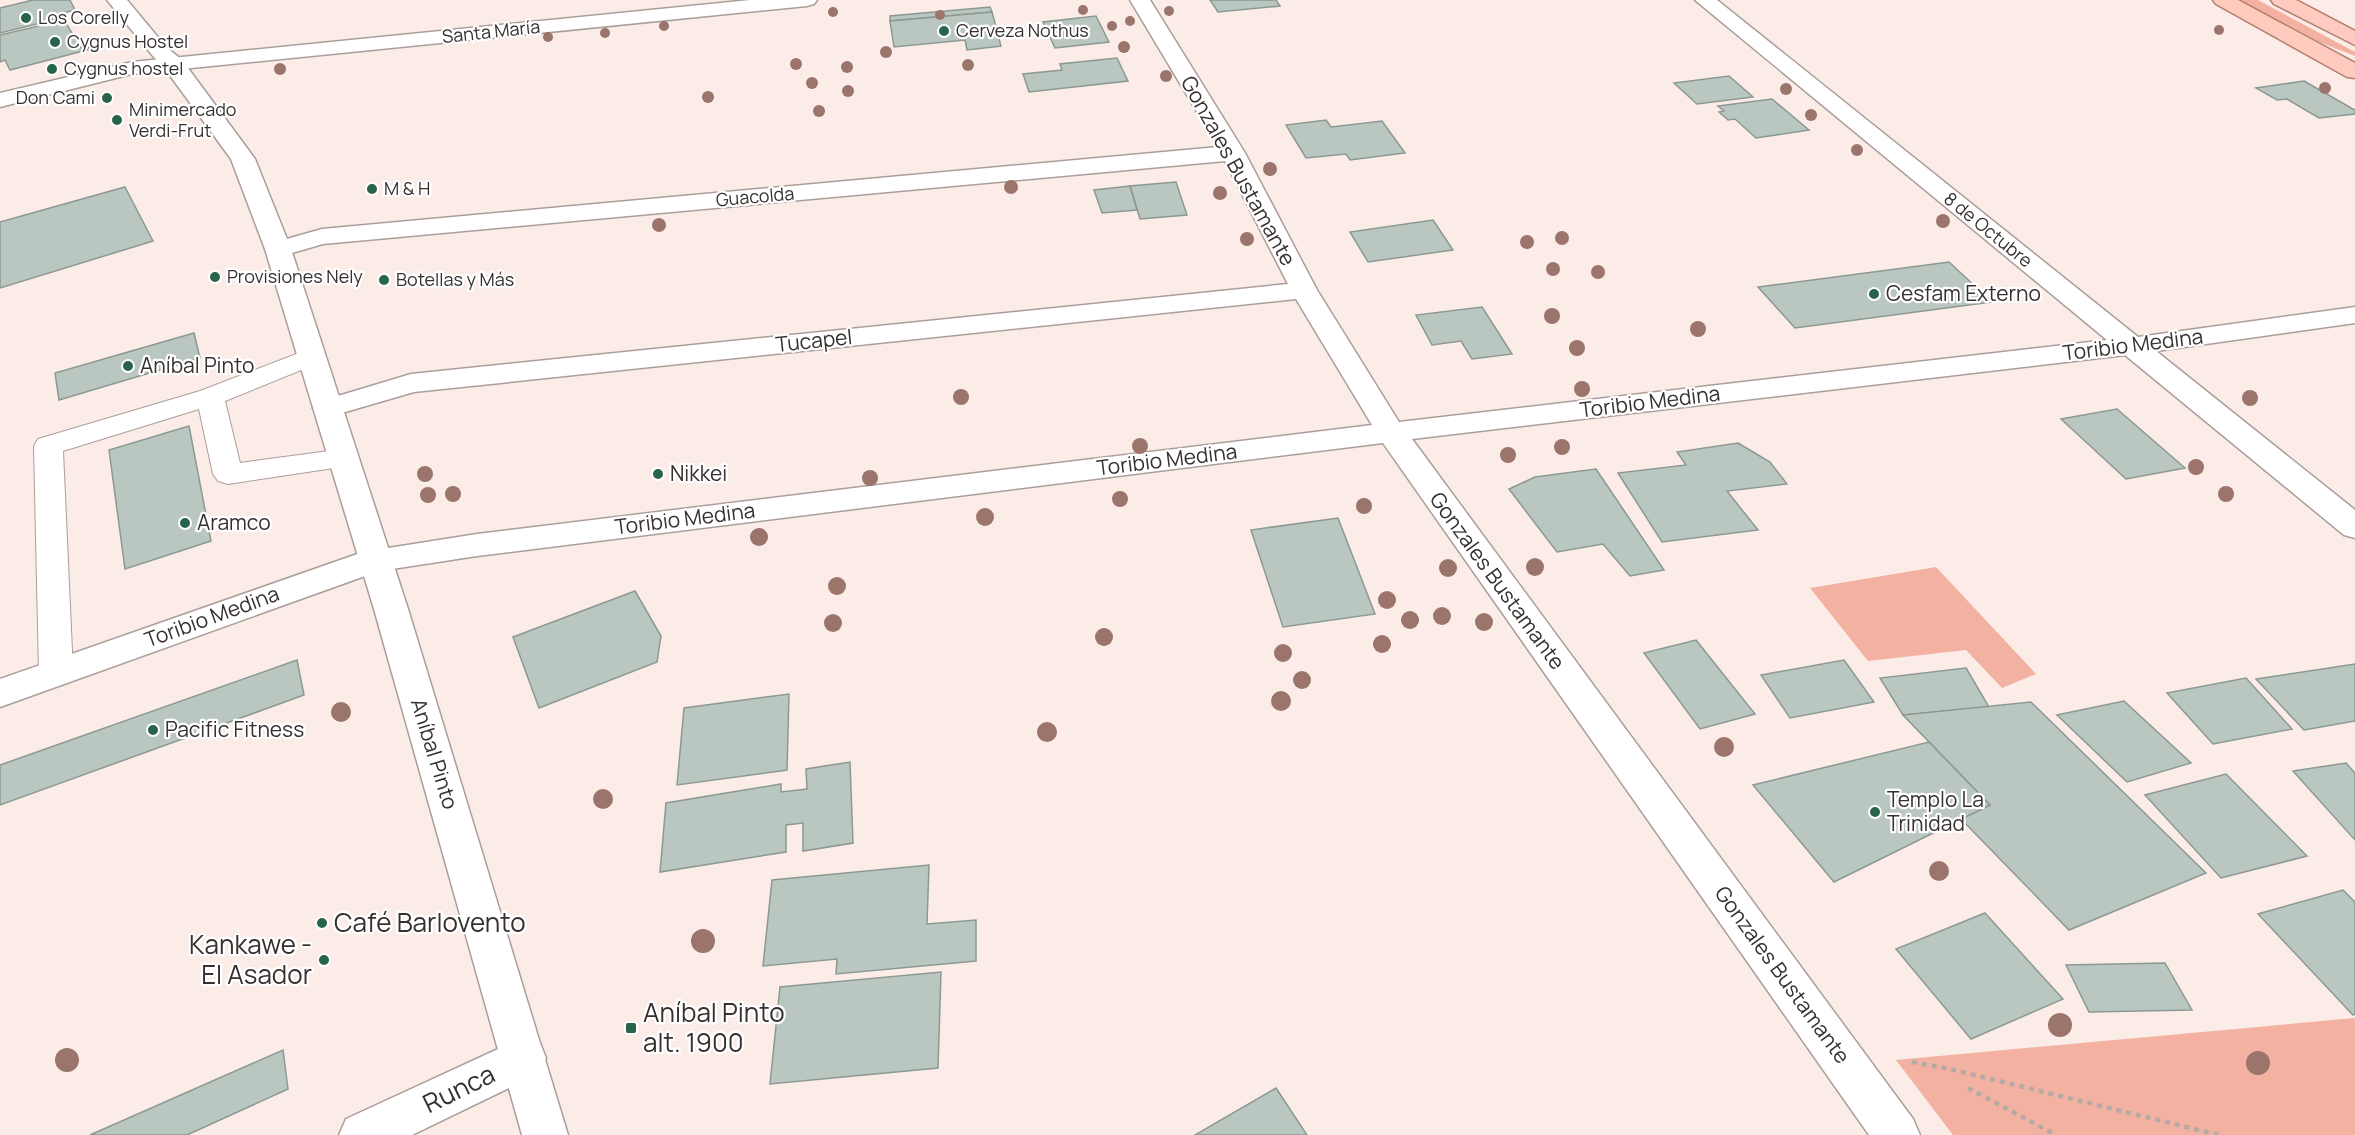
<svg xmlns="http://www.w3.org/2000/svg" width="2355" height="1135" viewBox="0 0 2355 1135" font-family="Manrope,sans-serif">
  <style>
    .green { fill: #f3b1a1 }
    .building { fill: #bac7c0; stroke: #8c9993; stroke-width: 1.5 }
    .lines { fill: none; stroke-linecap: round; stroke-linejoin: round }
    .lane-casing { stroke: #ab9e9a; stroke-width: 2 }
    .street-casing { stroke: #ab9e9a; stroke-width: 3 }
    .secondary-casing { stroke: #ab9e9a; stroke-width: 3 }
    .primary-casing { stroke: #b77e70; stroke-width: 3 }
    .path { stroke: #b6aaa7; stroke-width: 4.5; stroke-dasharray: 5 5; stroke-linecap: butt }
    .lane { fill: #fff; fill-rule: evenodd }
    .street { fill: #fff; fill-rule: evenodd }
    .secondary { fill: #fff; fill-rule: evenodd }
    .primary { fill: #fecbbe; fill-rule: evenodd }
    .tree { fill: #9b746b }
    .poi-dot { fill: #28634c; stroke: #fff; stroke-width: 2 }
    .labels { text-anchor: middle; stroke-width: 4.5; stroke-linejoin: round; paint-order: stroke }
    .far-poi-label { font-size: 18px; fill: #36302f; stroke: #fff; text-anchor: start }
    .far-street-label { font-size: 18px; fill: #36302f; stroke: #fff }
    .street-label { font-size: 21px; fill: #36302f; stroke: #fff }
    .poi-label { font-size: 21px; fill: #36302f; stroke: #fff; text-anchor: start }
    .near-poi-label { font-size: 26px; fill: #36302f; stroke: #fff; text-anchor: start }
    .near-street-label { font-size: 26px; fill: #36302f; stroke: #fff }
  </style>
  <rect width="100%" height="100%" fill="#fbece8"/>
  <!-- green -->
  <g class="green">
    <polygon points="2238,0 2258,0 2355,52 2355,56 2311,39"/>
    <polygon points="1936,567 2036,674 2002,688 1966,650 1868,661 1810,588"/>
    <polygon points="2355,1018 2355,1135 1953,1135 1896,1060"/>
  </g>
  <!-- building -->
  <g class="building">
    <polygon points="33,0 70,0 75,10 51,16 53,20 0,33 0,8"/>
    <polygon points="1210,0 1276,0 1280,6 1218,12"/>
    <polygon points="990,7 992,12 890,21 890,16"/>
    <polygon points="992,12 1001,46 967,50 965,40 894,47 890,21"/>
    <polygon points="1096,16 1109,42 1055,48 1043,22"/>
    <polygon points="64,20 83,51 10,70 5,60 0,62 0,35"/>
    <polygon points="1117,58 1128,81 1029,92 1023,74 1062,70 1060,64"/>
    <polygon points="1729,76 1753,97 1697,104 1674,83"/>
    <polygon points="2304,81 2355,110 2355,114 2319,118 2287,99 2277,100 2256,88"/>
    <polygon points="1772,99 1809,130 1756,138 1735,119 1728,120 1719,112 1724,111 1718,106"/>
    <polygon points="1326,120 1331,127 1382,121 1405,153 1350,160 1346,154 1306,158 1286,125"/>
    <polygon points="1176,182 1187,215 1140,219 1130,186"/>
    <polygon points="1130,186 1137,210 1102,213 1094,190"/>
    <polygon points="125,187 153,241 0,288 0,222"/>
    <polygon points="1433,220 1453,250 1368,262 1350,232"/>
    <polygon points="1949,262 1992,302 1795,328 1758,287"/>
    <polygon points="1482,307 1512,354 1472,359 1461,341 1432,345 1416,315"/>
    <polygon points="194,333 200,358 59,400 55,373"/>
    <polygon points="2117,409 2185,468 2126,479 2061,419"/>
    <polygon points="189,426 211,541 125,569 109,450"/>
    <polygon points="1738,443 1770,462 1787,484 1727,491 1758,530 1662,542 1618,473 1686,465 1677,452"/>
    <polygon points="1596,469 1664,570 1630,576 1603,544 1557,552 1509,489 1535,477"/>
    <polygon points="1338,518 1375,614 1283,627 1251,530"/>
    <polygon points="635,591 661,636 657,662 539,708 513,637"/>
    <polygon points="1696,640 1755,714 1700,729 1644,653"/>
    <polygon points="297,660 304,695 0,805 0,765"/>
    <polygon points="1844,660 1874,702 1790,718 1761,675"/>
    <polygon points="2355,664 2355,721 2304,730 2256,679"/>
    <polygon points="1966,668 1989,707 1903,715 1880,678"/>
    <polygon points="2246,678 2292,729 2213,744 2167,693"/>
    <polygon points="789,694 787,770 677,785 684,708"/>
    <polygon points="2124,701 2191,763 2127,782 2057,715"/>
    <polygon points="2031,702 2206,873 2069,930 1961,819 1990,805 1903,715"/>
    <polygon points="1929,742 1990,805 1834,882 1753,785"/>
    <polygon points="850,762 853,843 803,851 803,823 786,825 786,852 660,872 666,803 781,784 781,792 807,789 806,769"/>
    <polygon points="2346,763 2355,773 2355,840 2293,771"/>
    <polygon points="2226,774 2307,856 2221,878 2145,795"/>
    <polygon points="929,865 927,924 976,920 976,961 836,974 837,959 763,966 772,880"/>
    <polygon points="2343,890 2355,902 2355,1014 2353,1015 2258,914"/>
    <polygon points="1985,913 2063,999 1971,1039 1896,949"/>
    <polygon points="2165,963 2192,1010 2089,1012 2066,965"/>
    <polygon points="941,972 938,1068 770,1084 780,987"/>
    <polygon points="283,1050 288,1089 187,1135 90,1135"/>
    <polygon points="1276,1088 1307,1135 1195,1135"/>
  </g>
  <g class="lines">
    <defs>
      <polygon id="lane" points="312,348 321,350 325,356 321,362 225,401 240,463 344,449 354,451 359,458 354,465 228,484 218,481 213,474 199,409 63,451 73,673 68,682 56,686 44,682 39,673 34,446 38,439 200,391"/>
      <g id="street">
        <polygon points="750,0 817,0 814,4 807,6 132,74 0,107 0,93 132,62"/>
        <polygon points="1130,0 1150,0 1245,153 1317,290 1399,422 2107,340 1695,0 1717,0 2138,337 2355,307 2355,323 2156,351 2355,510 2355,538 2344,535 2125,355 1412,439 1913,1119 1920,1135 1869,1135 1383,443 477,556 379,571 0,707 0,679 363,552 477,534 1372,425 1296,299 414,392 328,417 318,414 313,408 318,402 411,374 1288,284 1225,161 323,244 278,257 269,254 265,249 269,244 322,229 1218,147"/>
        <polygon points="524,1037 540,1043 546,1058 540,1073 412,1135 339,1135 346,1119"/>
      </g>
      <polygon id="secondary" points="107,0 127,0 166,47 182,60 255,159 291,249 408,609 568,1135 522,1135 374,609 265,249 231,159 166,70 152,55"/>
      <g id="primary">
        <polygon points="2213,0 2238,0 2355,63 2355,78 2347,77 2216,4"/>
        <polygon points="2271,0 2296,0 2355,31 2355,45 2274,4"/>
      </g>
    </defs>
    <!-- lane casing -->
    <use href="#lane" class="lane-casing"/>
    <!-- street casing -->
    <use href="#street" class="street-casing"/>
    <!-- secondary casing -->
    <use href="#secondary" class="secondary-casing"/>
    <!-- primary casing -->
    <use href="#primary" class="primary-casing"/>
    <!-- path -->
    <g class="path">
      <polyline points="1912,1062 1950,1069 2219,1135"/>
      <polyline points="1968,1088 2056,1135"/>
    </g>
    <!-- lane -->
    <use href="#lane" class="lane"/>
    <!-- street -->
    <use href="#street" class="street"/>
    <!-- secondary -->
    <use href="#secondary" class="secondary"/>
    <!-- primary -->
    <use href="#primary" class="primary"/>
  </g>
  <!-- trees -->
  <g class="tree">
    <circle cx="1083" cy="10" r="5"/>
    <circle cx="1169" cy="11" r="5"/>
    <circle cx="833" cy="12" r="5"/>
    <circle cx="940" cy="15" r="5"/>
    <circle cx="1130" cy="21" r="5"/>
    <circle cx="664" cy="26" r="5"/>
    <circle cx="1112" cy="26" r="5"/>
    <circle cx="2219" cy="30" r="5"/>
    <circle cx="605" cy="33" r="5"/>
    <circle cx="548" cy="37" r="5"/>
    <circle cx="87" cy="45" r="6"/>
    <circle cx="1124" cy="47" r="6"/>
    <circle cx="886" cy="52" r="6"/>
    <circle cx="796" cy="64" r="6"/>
    <circle cx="968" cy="65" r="6"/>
    <circle cx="847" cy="67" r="6"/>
    <circle cx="280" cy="69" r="6"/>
    <circle cx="1166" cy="76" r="6"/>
    <circle cx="812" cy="83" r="6"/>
    <circle cx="2325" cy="88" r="6"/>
    <circle cx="1786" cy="89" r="6"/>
    <circle cx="848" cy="91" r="6"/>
    <circle cx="708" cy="97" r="6"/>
    <circle cx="819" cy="111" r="6"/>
    <circle cx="1811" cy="115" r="6"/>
    <circle cx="1857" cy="150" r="6"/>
    <circle cx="1270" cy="169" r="7"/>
    <circle cx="1011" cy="187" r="7"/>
    <circle cx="1220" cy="193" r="7"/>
    <circle cx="1943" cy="221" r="7"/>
    <circle cx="659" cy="225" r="7"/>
    <circle cx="1562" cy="238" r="7"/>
    <circle cx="1247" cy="239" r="7"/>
    <circle cx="1527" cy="242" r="7"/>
    <circle cx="1553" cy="269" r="7"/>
    <circle cx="1598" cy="272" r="7"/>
    <circle cx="1552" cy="316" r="8"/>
    <circle cx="1698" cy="329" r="8"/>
    <circle cx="1577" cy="348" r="8"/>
    <circle cx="1582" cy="389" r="8"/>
    <circle cx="961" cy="397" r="8"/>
    <circle cx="2250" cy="398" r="8"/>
    <circle cx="1140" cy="446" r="8"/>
    <circle cx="1562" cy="447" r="8"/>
    <circle cx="1508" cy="455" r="8"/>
    <circle cx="2196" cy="467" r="8"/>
    <circle cx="425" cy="474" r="8"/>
    <circle cx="870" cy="478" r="8"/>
    <circle cx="453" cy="494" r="8"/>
    <circle cx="2226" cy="494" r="8"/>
    <circle cx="428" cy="495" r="8"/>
    <circle cx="1120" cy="499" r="8"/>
    <circle cx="1364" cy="506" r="8"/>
    <circle cx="985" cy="517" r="9"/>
    <circle cx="759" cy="537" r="9"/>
    <circle cx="1535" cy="567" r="9"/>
    <circle cx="1448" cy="568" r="9"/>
    <circle cx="837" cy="586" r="9"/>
    <circle cx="1387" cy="600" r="9"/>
    <circle cx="1442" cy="616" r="9"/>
    <circle cx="1410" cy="620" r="9"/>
    <circle cx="1484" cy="622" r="9"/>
    <circle cx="833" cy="623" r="9"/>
    <circle cx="1104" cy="637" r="9"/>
    <circle cx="1382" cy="644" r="9"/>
    <circle cx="1283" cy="653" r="9"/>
    <circle cx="1302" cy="680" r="9"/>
    <circle cx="1281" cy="701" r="10"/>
    <circle cx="341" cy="712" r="10"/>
    <circle cx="1047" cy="732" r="10"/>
    <circle cx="1724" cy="747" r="10"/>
    <circle cx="603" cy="799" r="10"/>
    <circle cx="1939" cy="871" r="10"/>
    <circle cx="703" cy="941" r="12"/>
    <circle cx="2060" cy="1025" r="12"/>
    <circle cx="67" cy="1060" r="12"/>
    <circle cx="2258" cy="1063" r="12"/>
  </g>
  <!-- markers -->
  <g class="poi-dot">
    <circle cx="26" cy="18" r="6"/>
    <circle cx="944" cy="31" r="6"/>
    <circle cx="55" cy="42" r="6"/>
    <circle cx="52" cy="69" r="6"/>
    <circle cx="107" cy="98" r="6"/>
    <circle cx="117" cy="120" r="6"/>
    <circle cx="372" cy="189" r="6"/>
    <circle cx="215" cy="277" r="6"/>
    <circle cx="384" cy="280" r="6"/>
    <circle cx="1874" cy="294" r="6"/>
    <circle cx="128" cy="366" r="6"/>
    <circle cx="658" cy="474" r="6"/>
    <circle cx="185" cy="523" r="6"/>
    <circle cx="153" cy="730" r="6"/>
    <circle cx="1875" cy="812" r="6"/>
    <circle cx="322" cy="923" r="6"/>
    <circle cx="324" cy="960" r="6"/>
    <rect x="625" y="1022" width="12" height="12" rx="3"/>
  </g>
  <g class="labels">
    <!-- far-poi labels -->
    <g class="far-poi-label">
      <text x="38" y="24">Los Corelly</text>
      <text x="956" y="37">Cerveza Nothus</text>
      <text x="67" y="48">Cygnus Hostel</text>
      <text x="64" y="75">Cygnus hostel</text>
      <text x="95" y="104" text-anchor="end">Don Cami</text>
      <text x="129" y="116">Minimercado<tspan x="129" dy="21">Verdi-Frut</tspan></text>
      <text x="384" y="195">M &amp; H</text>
      <text x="227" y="283">Provisiones Nely</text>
      <text x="396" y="286">Botellas y Más</text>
    </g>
    <!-- far-street labels -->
    <g class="far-street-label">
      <text transform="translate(491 32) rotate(-6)" y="6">Santa María</text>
      <text transform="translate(755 197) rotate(-5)" y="6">Guacolda</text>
      <text transform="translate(1988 230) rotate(39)" y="6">8 de Octubre</text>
    </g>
    <!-- street labels -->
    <g class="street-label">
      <text transform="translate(1238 171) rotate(61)" y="7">Gonzales Bustamante</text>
      <text transform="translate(814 341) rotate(-6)" y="7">Tucapel</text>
      <text transform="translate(2133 345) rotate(-7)" y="7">Toribio Medina</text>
      <text transform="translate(1650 402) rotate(-7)" y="7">Toribio Medina</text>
      <text transform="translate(1167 460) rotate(-7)" y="7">Toribio Medina</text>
      <text transform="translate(685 519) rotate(-7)" y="7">Toribio Medina</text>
      <text transform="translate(1497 581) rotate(54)" y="7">Gonzales Bustamante</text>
      <text transform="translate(212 617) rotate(-20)" y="7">Toribio Medina</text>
      <text transform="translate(434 754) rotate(73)" y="7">Aníbal Pinto</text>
      <text transform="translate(1782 975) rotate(54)" y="7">Gonzales Bustamante</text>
    </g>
    <!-- poi labels -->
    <g class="poi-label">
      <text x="1886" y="301">Cesfam Externo</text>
      <text x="140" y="373">Aníbal Pinto</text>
      <text x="670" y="481">Nikkei</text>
      <text x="197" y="530">Aramco</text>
      <text x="165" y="737">Pacific Fitness</text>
      <text x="1887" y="807">Templo La<tspan x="1887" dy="24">Trinidad</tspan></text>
    </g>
    <!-- near-poi labels -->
    <g class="near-poi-label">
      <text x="334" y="932">Café Barlovento</text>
      <text x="312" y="954" text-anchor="end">Kankawe -<tspan x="312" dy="30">El Asador</tspan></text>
      <text x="643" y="1022">Aníbal Pinto<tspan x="643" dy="30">alt. 1900</tspan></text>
    </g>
    <!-- near-street labels -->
    <g class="near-street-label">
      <text transform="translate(459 1089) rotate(-26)" y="9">Runca</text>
    </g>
  </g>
</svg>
